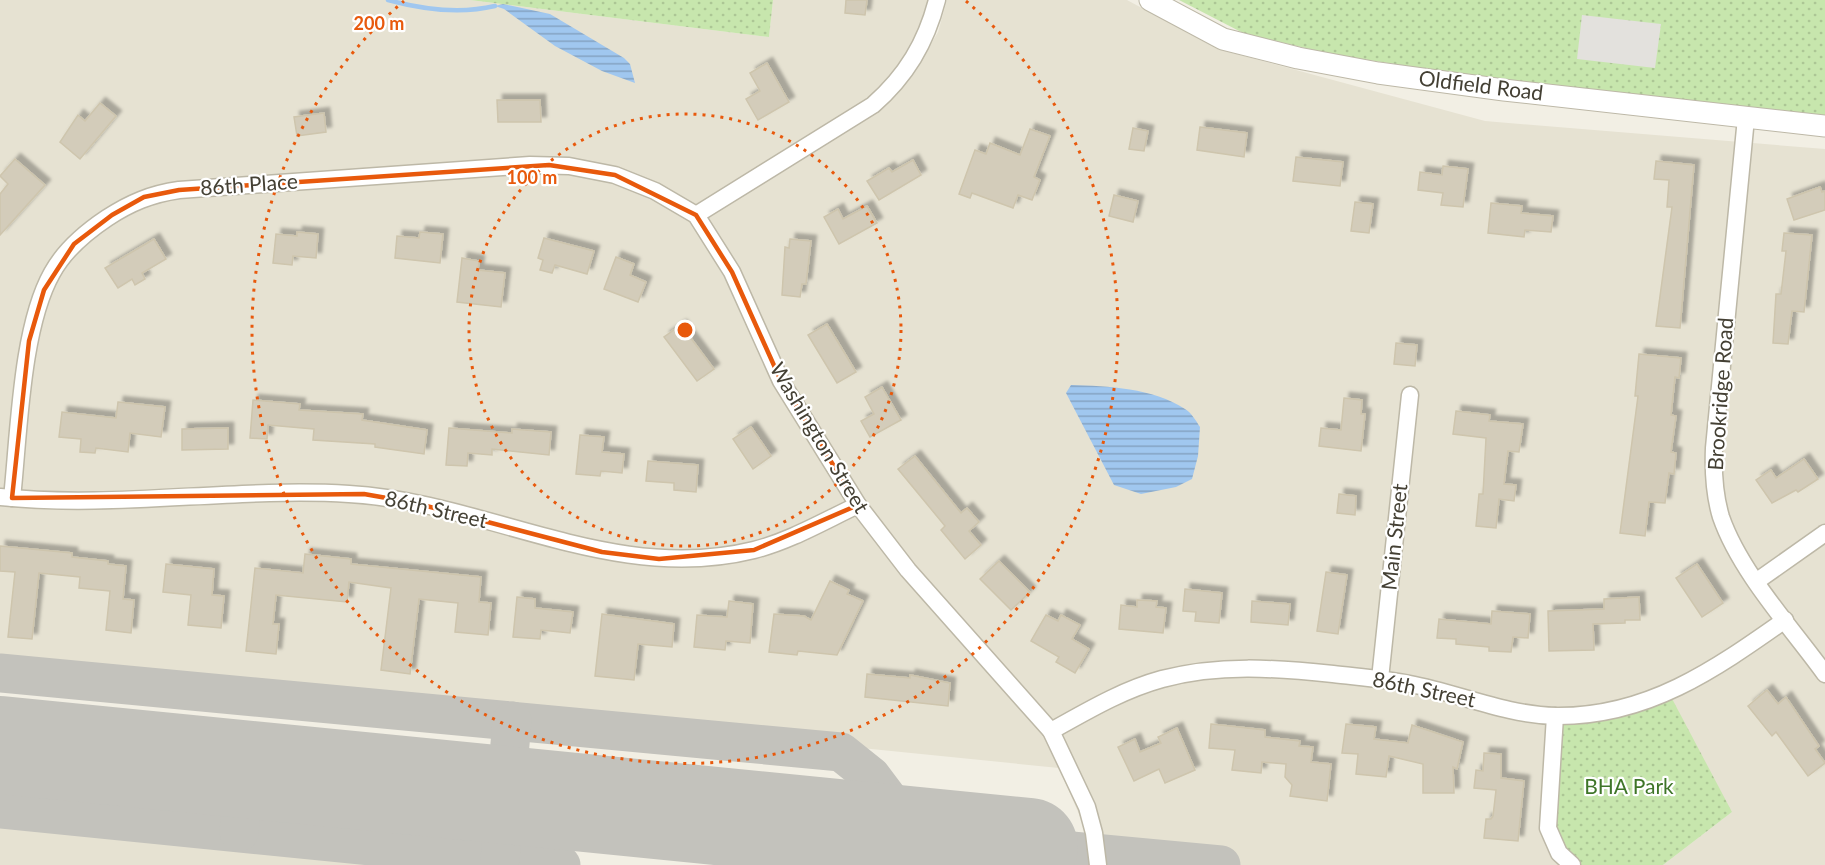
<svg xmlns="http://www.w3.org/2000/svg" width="1825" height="865" viewBox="0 0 1825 865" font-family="Lato,sans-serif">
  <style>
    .residential { fill: #e6e2d2 }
    .park { fill: url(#park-dots) }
    .parking { fill: #e3e1dd }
    .water { fill: url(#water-rules) }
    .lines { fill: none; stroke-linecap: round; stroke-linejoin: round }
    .stream { stroke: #a0c7ef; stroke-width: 4.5 }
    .taxiway { stroke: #c3c2bc; stroke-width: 39 }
    .runway { stroke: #c3c2bc; stroke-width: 98 }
    .building { fill: #d3ccba; stroke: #cec5ad; stroke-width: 1.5; filter: url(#shadow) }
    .minor-casing { stroke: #bdb8a7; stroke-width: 19 }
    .tertiary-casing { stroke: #bdb8a7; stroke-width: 23 }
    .minor { stroke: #fff; stroke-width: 16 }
    .tertiary { stroke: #fff; stroke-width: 21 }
    .marked { fill: none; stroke: #e8590c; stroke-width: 4.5; stroke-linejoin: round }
    .ring { fill: none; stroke: #e8590c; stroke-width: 3; stroke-dasharray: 3 6 }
    .labels { text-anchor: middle; stroke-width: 4.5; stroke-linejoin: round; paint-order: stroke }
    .street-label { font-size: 21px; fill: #444034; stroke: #fff }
    .park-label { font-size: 21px; fill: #3e7528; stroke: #fff }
    .centre { fill: #e8590c; stroke: #fff; stroke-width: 3 }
    .ring-label { font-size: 18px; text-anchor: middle; font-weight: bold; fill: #e8590c; stroke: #fff; stroke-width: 4.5; stroke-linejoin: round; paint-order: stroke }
  </style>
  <defs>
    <pattern id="park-dots" width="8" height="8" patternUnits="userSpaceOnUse" patternTransform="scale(1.5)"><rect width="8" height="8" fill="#c7e6ad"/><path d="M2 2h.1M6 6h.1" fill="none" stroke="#acc695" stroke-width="1.8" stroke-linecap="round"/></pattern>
    <pattern id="water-rules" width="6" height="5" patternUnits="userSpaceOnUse" patternTransform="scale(1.5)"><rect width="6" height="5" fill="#a0c7ef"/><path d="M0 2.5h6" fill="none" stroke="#84a3c2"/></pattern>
    <filter id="shadow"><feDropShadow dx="5.5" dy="-5.5" stdDeviation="1.5" flood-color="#0004"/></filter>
  </defs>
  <rect width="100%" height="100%" fill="#f2efe4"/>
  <!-- residential -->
  <g class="residential">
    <polygon points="0,0 470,0 769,37 773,0 928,0 911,52 925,54 938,32 947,0 1127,0 1218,49 1485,121 1825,149 1825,865 1663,865 1732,812 1572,865 1091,865 1088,835 1059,768 0,661"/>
    <polygon points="0,822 461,865 0,865"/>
  </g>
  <!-- park -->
  <g class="park">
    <polygon points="470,0 773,0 769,37"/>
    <polygon points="1179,0 1825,0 1825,118 1511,82 1336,55 1245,34"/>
    <polygon points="1669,693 1732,812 1663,865 1572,865 1548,813 1555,716"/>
  </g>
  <!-- parking -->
  <polygon class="parking" points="1582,15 1661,24 1655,68 1577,59"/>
  <!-- water -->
  <g class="water">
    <polygon points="503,4 550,14 624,58 630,64 635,83 602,71 555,46 504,9 495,6"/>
    <path d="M1071 385C1108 386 1153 388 1185 409 1191 412 1196 421 1200 427L1198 456 1192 479 1176 487 1141 494 1114 485 1066 393Z"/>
  </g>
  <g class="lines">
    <!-- stream -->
    <path class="stream" d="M388 0C421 9 461 14 495 6"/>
    <!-- taxiway -->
    <g class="taxiway">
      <polyline points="0,673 841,752 871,776 916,836"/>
      <polyline points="0,809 561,865"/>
      <polyline points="239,832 245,769"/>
      <polyline points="500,859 512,721"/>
      <polyline points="1025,865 1029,847 1221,865"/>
    </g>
    <!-- runway -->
    <polyline class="runway" points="0,745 1029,847"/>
  </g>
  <!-- building -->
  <g class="building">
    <polygon points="846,0 867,0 865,15 845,13"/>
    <polygon points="767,63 789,102 758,120 746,99 760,91 750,73"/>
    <polygon points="497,100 540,100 541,122 498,122"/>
    <polygon points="100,103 116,116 80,159 60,142 78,115 85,121"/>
    <polygon points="324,113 326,132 297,136 294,117"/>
    <polygon points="1200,127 1247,133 1244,157 1197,150"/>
    <polygon points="1133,128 1148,131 1144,151 1129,149"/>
    <polygon points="1030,129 1050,136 1034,177 1040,180 1032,200 1018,195 1013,208 972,193 970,198 959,194 975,150 986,154 990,143 1020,155"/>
    <polygon points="1296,157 1343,162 1340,186 1293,181"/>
    <polygon points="15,159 45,185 0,235 0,194 8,184 0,176"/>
    <polygon points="913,160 921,175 879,200 867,181 889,168 892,172"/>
    <polygon points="1656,161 1694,165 1680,328 1656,326 1672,207 1667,207 1669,180 1654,179"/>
    <polygon points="1443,166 1468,169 1463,207 1441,205 1443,193 1418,190 1420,172 1442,175"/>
    <polygon points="1820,187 1822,192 1825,191 1825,210 1794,220 1787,199"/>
    <polygon points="1114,195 1138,201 1133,222 1109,216"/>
    <polygon points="1355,202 1373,204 1369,233 1351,231"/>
    <polygon points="1491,203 1522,206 1521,213 1553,216 1551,232 1525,230 1524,237 1488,233"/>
    <polygon points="867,206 877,223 839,244 824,217 838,209 843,219"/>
    <polygon points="297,232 318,234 316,258 293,256 292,265 273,263 276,234 297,236"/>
    <polygon points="420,232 443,234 440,263 395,258 397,236 419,238"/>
    <polygon points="1784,233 1812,235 1804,312 1792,311 1788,344 1773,343 1776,294 1781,294 1786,251 1782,251"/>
    <polygon points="544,238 594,251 587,274 555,265 552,273 540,270 543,260 538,258"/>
    <polygon points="154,239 166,259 142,273 145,279 135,285 132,279 118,288 105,268"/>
    <polygon points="790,239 811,241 806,284 802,284 800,297 782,295 785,247 789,248"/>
    <polygon points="616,257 634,264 630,275 646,282 638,302 604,289"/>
    <polygon points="462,258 479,261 478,270 505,273 501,307 457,302"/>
    <polygon points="827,324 856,372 837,383 808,335"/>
    <polygon points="681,325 714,369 697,381 664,337"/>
    <polygon points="1396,343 1417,345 1415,366 1394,364"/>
    <polygon points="1639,354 1681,358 1679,378 1675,377 1671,415 1676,416 1671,452 1676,453 1674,474 1669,473 1665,503 1649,502 1645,536 1620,533 1638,396 1635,396"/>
    <polygon points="882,387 901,420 870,437 861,421 874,414 865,397"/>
    <polygon points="1344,398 1362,400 1361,414 1365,414 1361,451 1319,446 1321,428 1341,430"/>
    <polygon points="253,400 300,404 299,410 363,414 362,420 427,430 424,454 375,447 375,444 313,440 314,429 268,425 267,439 250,438"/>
    <polygon points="118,402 165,407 161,437 130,433 128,452 96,448 95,453 80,452 81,439 59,437 62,412 116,418"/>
    <polygon points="1456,411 1490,415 1489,421 1523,424 1519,452 1508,451 1504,484 1516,485 1514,501 1499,499 1496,528 1476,526 1479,494 1483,494 1486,438 1453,434"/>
    <polygon points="751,427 771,456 753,469 733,439"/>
    <polygon points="228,428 228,449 182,450 182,429"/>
    <polygon points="449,428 512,433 512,429 551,432 549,455 492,449 492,455 468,453 467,466 446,465"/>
    <polygon points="580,435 604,437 602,452 624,454 622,473 601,471 600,476 576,474"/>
    <polygon points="915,456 961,513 967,508 979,522 969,531 981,545 965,559 941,530 945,526 898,469"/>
    <polygon points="1804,459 1818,479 1798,492 1796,490 1772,503 1756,480 1771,470 1776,478"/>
    <polygon points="648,461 698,465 696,492 674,490 674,483 646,481"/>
    <polygon points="1339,494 1356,496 1355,515 1337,513"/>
    <polygon points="0,546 72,553 72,557 108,561 108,564 126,566 123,599 134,600 131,633 106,630 110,591 79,588 80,577 39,573 32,639 8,637 15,572 0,571"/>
    <polygon points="305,554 351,559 351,564 481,577 479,602 491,603 488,635 455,632 458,603 419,599 410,674 381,670 391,588 349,582 347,602 276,595 273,624 279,624 276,654 246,651 255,568 303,573"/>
    <polygon points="999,561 1030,592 1011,610 980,579"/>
    <polygon points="166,564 214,569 212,595 224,596 221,628 188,625 191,595 163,592"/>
    <polygon points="1697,564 1723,603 1702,617 1676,578"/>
    <polygon points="1326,572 1347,575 1338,634 1317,631"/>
    <polygon points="830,581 849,590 847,594 863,601 837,655 798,651 797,655 769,652 774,614 804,616 811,620"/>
    <polygon points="1185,589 1222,593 1219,623 1195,621 1196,612 1183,611"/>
    <polygon points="517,597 535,599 535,608 573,612 570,633 541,630 540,639 513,637"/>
    <polygon points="1639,597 1640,620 1625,620 1625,623 1593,624 1594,650 1549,651 1548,611 1604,609 1604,599"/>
    <polygon points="1137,600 1157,601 1156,607 1166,608 1163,633 1119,629 1121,605 1137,607"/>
    <polygon points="729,601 753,604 750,643 726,641 725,650 694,647 697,615 727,617"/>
    <polygon points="1252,601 1290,604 1288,625 1251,622"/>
    <polygon points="1492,611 1530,614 1528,638 1513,637 1511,652 1489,651 1489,647 1456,644 1456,639 1437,638 1439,619 1491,624"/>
    <polygon points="602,614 674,624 672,647 638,644 634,680 595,676"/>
    <polygon points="1046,615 1058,621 1061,615 1080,625 1072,639 1089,649 1075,673 1056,662 1059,657 1031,641"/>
    <polygon points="867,674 910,678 910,675 950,683 948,706 865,697"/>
    <polygon points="1767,690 1778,704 1786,697 1819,746 1815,749 1825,763 1808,776 1776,732 1772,736 1748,706"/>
    <polygon points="1211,724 1265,730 1265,737 1300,741 1299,746 1313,747 1311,762 1331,764 1327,801 1290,796 1292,785 1285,777 1286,764 1262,762 1261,773 1232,770 1235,750 1209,748"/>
    <polygon points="1346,724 1376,727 1374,739 1408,743 1412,725 1463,742 1457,769 1453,767 1454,793 1423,793 1423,764 1389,756 1386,777 1356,774 1358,754 1342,753"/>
    <polygon points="1177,728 1195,770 1165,783 1159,769 1134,781 1118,747 1135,739 1140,752 1161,743 1158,737"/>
    <polygon points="1484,753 1501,754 1501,778 1524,781 1518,841 1484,838 1486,819 1491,819 1493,816 1496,790 1474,788 1476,770 1483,771"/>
  </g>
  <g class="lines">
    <defs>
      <g id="minor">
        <path d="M1746 118 1714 448C1713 472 1714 494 1721 517 1740 572 1791 627 1825 674"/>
        <path d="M696 215 873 105C906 76 926 43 937 0"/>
        <path d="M0 497C116 509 234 487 349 494 487 502 613 585 754 550 790 541 824 521 858 505"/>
        <path d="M12 498C19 434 21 328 52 273 64 251 86 232 107 218 130 203 151 194 179 190L530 165 569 166 615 175 655 191 696 215 732 272 781 381 858 505 908 570 1051 731 1087 807 1094 833 1098 865"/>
        <polyline points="1757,581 1825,533"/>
        <polyline points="1380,679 1410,395"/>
        <polyline points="1555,716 1548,828 1559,853 1572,865"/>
        <path d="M1051 731C1087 711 1122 690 1162 679 1219 664 1275 668 1333 674 1358 677 1384 679 1410 684 1458 693 1506 715 1556 716 1647 717 1714 670 1785 620"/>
      </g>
      <polyline id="tertiary" points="1150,0 1223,39 1298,58 1378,73 1504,90 1825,126"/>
    </defs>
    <!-- minor casing -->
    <use href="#minor" class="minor-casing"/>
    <!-- tertiary casing -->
    <use href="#tertiary" class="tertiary-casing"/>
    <!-- minor -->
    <use href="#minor" class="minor"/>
    <!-- tertiary -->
    <use href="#tertiary" class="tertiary"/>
  </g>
  <!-- marked area -->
  <path class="marked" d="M549 165 615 175 696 215 732 272 781 381 858 505 754 550 659 559 602 552 415 503 364 494 12 498 29 341 44 290 74 244 112 215 144 197 179 190Z"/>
  <!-- distance rings -->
  <g class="ring">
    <circle cx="685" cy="330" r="216"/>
    <path d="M966 1A433 433 0 1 1 404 1"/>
  </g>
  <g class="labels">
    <!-- street labels -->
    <g class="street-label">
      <text transform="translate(1481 86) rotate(7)" y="7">Oldfield Road</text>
      <text transform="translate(249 185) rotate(-4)" y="7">86th Place</text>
      <text transform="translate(1721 394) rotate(-86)" y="7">Brookridge Road</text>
      <text transform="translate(819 438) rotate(59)" y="7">Washington Street</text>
      <text transform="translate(436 510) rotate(13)" y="7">86th Street</text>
      <text transform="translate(1395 537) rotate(-84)" y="7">Main Street</text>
      <text transform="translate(1424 690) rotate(12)" y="7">86th Street</text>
    </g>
    <!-- park labels -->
    <g class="park-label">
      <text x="1629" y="794">BHA Park</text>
    </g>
  </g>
  <circle cx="685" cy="330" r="9" class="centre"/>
  <g class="ring-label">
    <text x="379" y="30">200 m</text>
    <text x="532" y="184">100 m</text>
  </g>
</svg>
